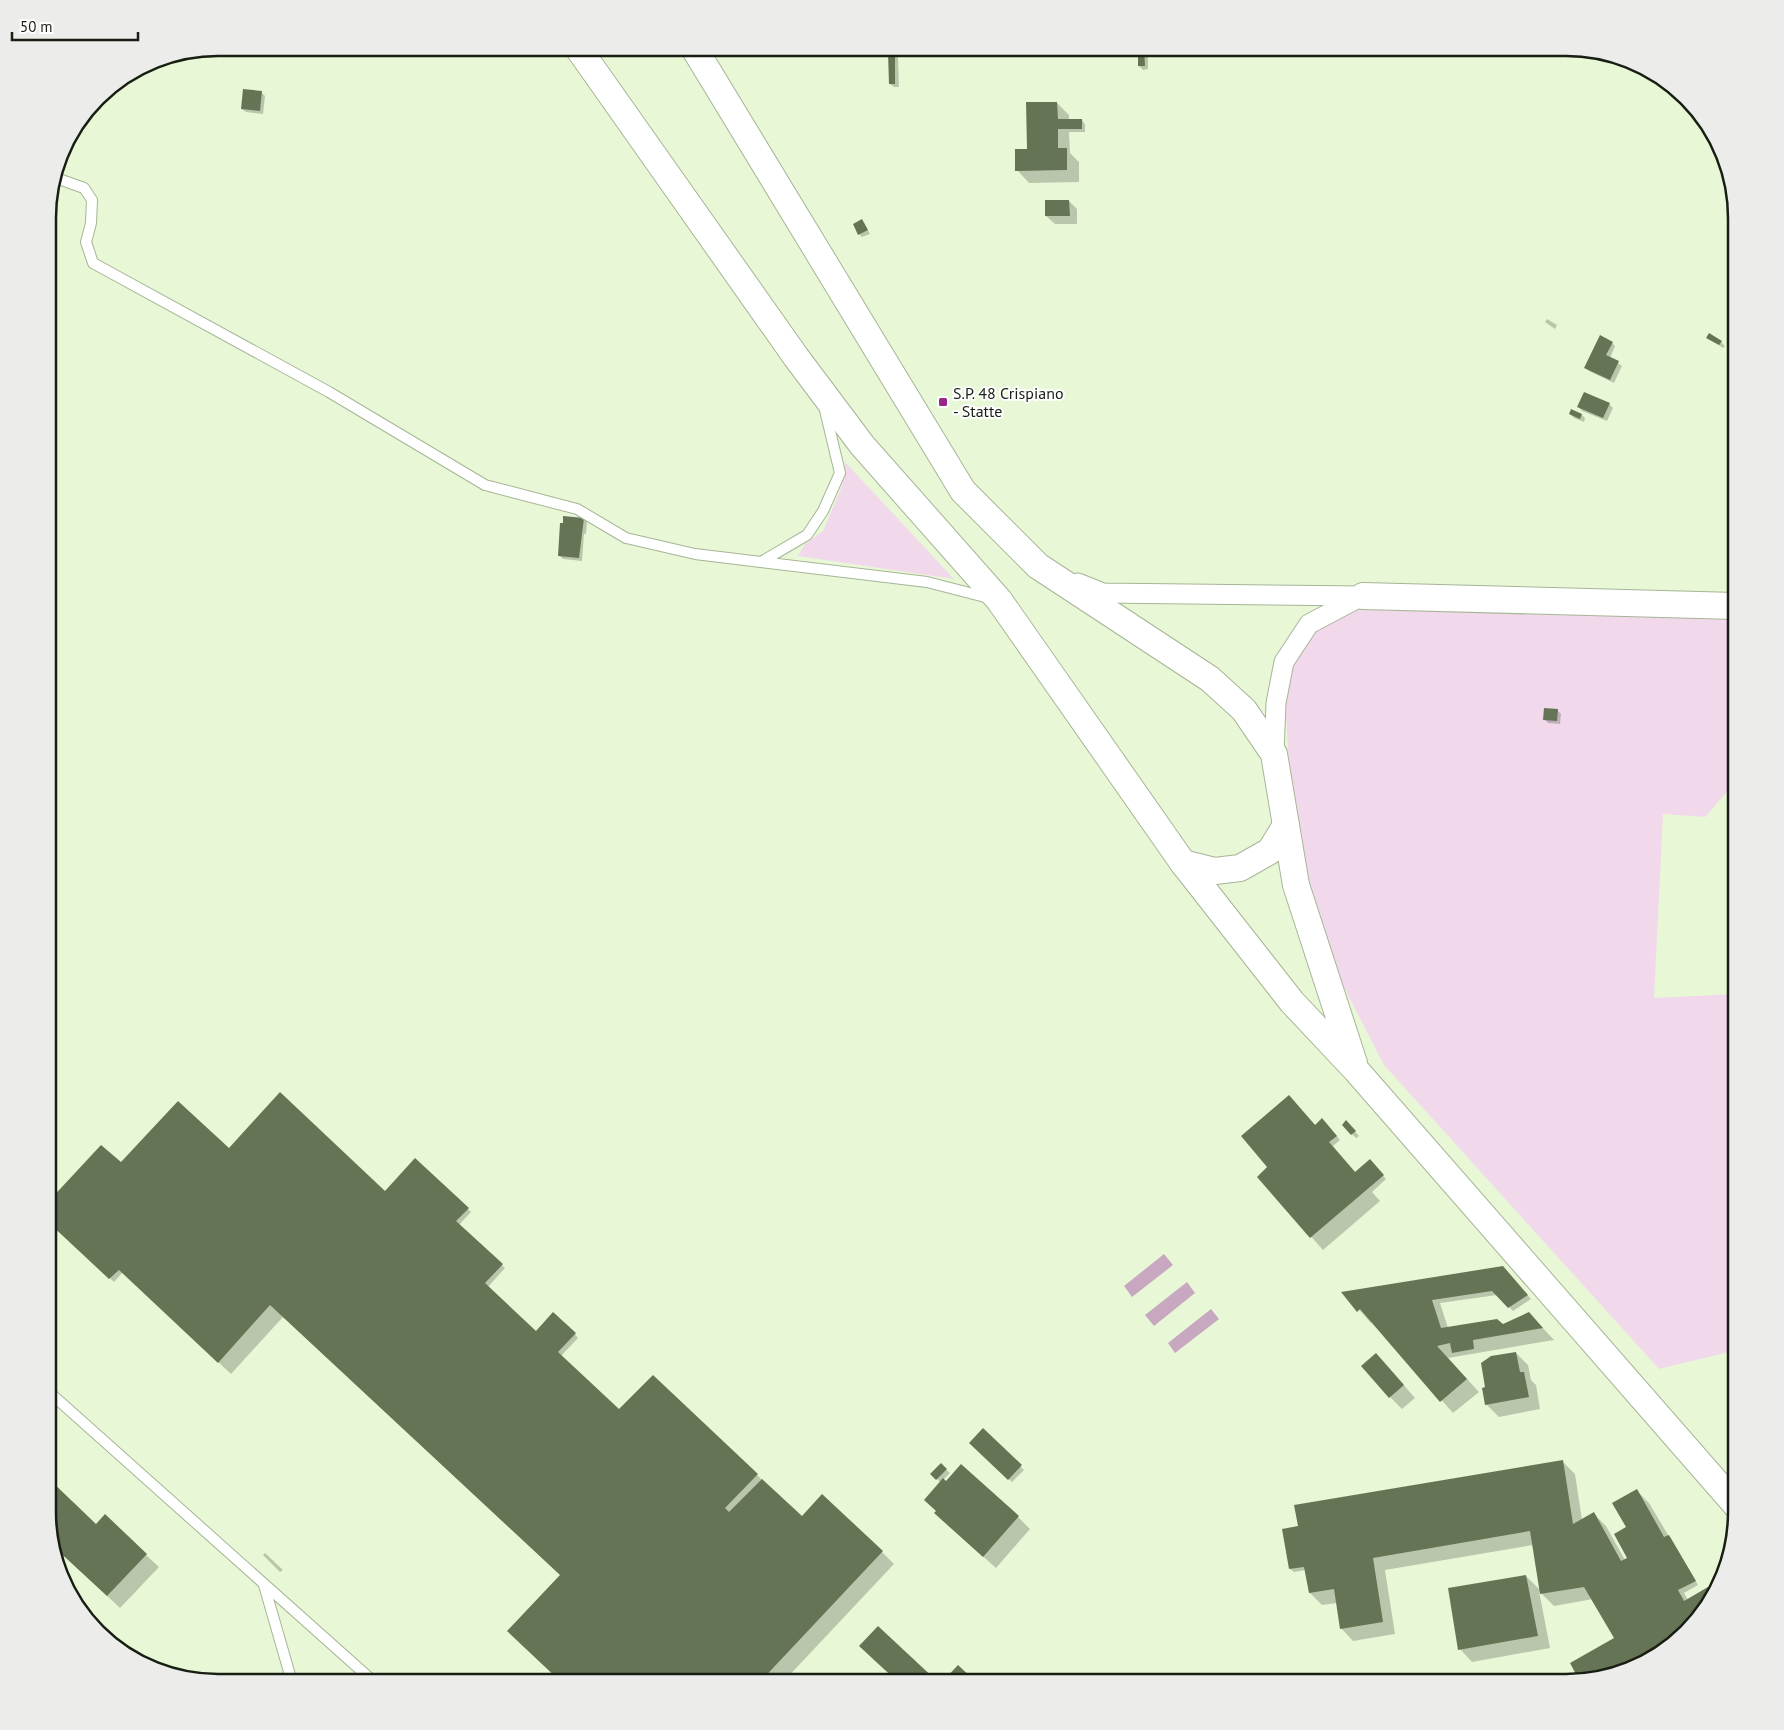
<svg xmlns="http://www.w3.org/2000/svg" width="1784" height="1730" viewBox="0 0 1784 1730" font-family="'PT Sans',sans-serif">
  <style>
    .green { fill: #f1d9eb }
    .water { fill: #c8a8c0 }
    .shadow { fill: #0003 }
    .building { fill: #657455 }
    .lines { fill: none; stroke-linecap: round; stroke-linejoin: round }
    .lane-casing { stroke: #a6b596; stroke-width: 12 }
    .street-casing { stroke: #a6b596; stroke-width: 21 }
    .secondary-casing { stroke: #a6b596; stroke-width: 28 }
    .lane { stroke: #fff; stroke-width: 10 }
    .street { stroke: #fff; stroke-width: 19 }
    .secondary { stroke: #fff; stroke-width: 26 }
    .poi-dot { fill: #982887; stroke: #fefefe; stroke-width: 2 }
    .labels { text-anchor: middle; stroke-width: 4; stroke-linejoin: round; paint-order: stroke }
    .poi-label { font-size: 16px; fill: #181e12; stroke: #fefefe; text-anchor: start }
    .rim { fill: none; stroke: #181e12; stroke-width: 2.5 }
  </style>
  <rect width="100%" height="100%" fill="#e8f8d7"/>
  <!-- green -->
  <g class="green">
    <polygon points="845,462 954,579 798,556 805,544 823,531 842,486"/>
    <polygon points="1341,610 1736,612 1736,691 1729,691 1727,792 1705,817 1663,814 1654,998 1736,994 1736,1353 1729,1352 1659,1369 1384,1065 1315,931 1291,803 1284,681 1300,640"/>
  </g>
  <!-- water -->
  <g class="water">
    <polygon points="1164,1254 1173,1265 1132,1297 1124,1286"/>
    <polygon points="1187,1282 1195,1293 1154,1326 1145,1315"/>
    <polygon points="1211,1309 1219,1319 1175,1353 1168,1343"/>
  </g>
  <!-- shadow -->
  <g class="shadow">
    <polygon points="1139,48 1148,48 1148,69 1143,70 1139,66"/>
    <polygon points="894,54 898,58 899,87 894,87 890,84"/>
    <polygon points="261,92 265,96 263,114 246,112 242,109"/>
    <polygon points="1057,103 1069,115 1069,120 1082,120 1085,124 1085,132 1069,132 1070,153 1079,162 1079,182 1029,183 1017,170"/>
    <polygon points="1069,201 1077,209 1077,224 1055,224 1046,216"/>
    <polygon points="862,220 870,234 862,237 859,234"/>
    <polygon points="1547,319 1557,325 1555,329 1545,322"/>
    <polygon points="1708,338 1721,342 1725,346 1723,348"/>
    <polygon points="1612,343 1615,346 1610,358 1622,366 1614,383 1589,371 1586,367"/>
    <polygon points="1609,404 1613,408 1607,421 1582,411 1579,407"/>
    <polygon points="1572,410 1582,415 1585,418 1584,422 1574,418 1570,414"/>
    <polygon points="583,519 587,522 586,534 584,534 582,561 563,559 559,555"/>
    <polygon points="1730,692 1736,693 1736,800 1728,792"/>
    <polygon points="1557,710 1561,714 1560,724 1548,723 1545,719"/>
    <polygon points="1727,825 1730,825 1734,829 1733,837 1730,837 1727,834"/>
    <polygon points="1731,850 1736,850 1736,877 1734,874 1735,862 1730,857"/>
    <polygon points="1289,1096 1315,1125 1326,1123 1340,1140 1333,1146 1356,1173 1373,1165 1386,1179 1372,1192 1380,1201 1323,1250 1258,1177 1269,1168"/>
    <polygon points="1346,1122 1359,1136 1356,1138 1343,1125"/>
    <polygon points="102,1146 122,1164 229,1150 389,1196 415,1160 471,1212 459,1225 505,1268 487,1288 536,1333 575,1334 578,1338 561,1356 620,1411 757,1475 802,1518 882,1552 894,1564 783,1682 562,1682 521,1644 561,1575 283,1317 231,1374 123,1272 114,1282 48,1220 48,1203"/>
    <polygon points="1506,1271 1531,1299 1513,1311 1497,1295 1440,1303 1448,1328 1503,1326 1541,1326 1554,1340 1448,1358 1479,1392 1453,1413 1373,1322 1371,1323 1344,1293"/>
    <polygon points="1516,1353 1528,1365 1531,1380 1536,1385 1540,1409 1499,1417 1486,1404"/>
    <polygon points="1388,1367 1415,1398 1402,1409 1390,1397"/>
    <polygon points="983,1430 1024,1470 1012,1482 971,1443"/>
    <polygon points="1562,1461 1575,1474 1582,1520 1594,1514 1606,1526 1625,1560 1629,1558 1627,1528 1637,1491 1649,1503 1698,1585 1684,1593 1688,1600 1708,1588 1712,1593 1679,1640 1616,1639 1593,1599 1554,1606 1539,1591 1550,1648 1472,1662 1460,1649 1526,1576 1541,1591 1533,1545 1385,1570 1395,1634 1353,1641 1341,1628 1337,1603 1322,1605 1310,1593 1306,1570 1294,1572 1290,1569"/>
    <polygon points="941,1465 950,1473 943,1480 1018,1517 1030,1529 996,1568 948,1525 941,1483 932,1474"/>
    <polygon points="48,1480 96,1526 146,1555 159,1567 120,1608 54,1546 48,1512"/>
    <polygon points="265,1553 283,1570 280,1572 263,1555"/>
    <polygon points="878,1628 936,1682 899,1682 873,1659"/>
    <polygon points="958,1667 975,1682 943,1682"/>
  </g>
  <!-- building -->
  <g class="building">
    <polygon points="1138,48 1144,48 1145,66 1138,66"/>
    <polygon points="888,53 895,53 895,84 889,84"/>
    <polygon points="243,89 262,91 260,111 241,109"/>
    <polygon points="1026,102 1057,102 1058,119 1082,119 1082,129 1058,129 1058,148 1067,148 1067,170 1015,171 1015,149 1027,149"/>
    <polygon points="1045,200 1069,200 1070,216 1045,216"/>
    <polygon points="862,219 868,230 858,235 853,224"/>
    <polygon points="1709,333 1722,341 1719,345 1706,338"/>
    <polygon points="1600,335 1613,342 1606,355 1619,361 1610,380 1584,368"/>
    <polygon points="1584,392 1610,403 1603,418 1577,407"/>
    <polygon points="1571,409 1582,414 1580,419 1569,414"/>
    <polygon points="563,516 584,518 579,558 558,556 560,523 563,523"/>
    <polygon points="1729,691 1736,691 1736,793 1727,792"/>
    <polygon points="1544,708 1558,709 1557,721 1543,720"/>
    <polygon points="1730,848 1736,849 1736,875 1733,874 1734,857 1729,857"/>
    <polygon points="280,1092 385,1191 415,1158 469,1208 456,1221 503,1264 485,1283 536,1331 553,1312 576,1333 558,1352 619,1409 653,1375 758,1474 725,1508 729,1512 762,1479 802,1516 822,1494 883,1551 760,1682 561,1682 507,1631 560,1575 270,1305 218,1363 119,1270 109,1279 48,1222 48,1202 101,1145 121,1162 178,1101 229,1148"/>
    <polygon points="1289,1095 1315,1125 1322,1118 1337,1136 1329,1142 1355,1172 1370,1159 1384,1175 1310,1238 1257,1177 1267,1167 1241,1136"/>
    <polygon points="1346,1120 1356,1131 1351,1135 1342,1125"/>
    <polygon points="1503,1266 1528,1295 1508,1308 1492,1291 1432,1300 1441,1328 1497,1319 1503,1324 1529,1312 1543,1328 1473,1340 1474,1349 1452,1353 1450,1343 1437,1346 1467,1379 1440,1402 1360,1309 1357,1312 1341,1292"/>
    <polygon points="1516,1352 1520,1372 1524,1372 1529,1397 1485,1405 1482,1388 1485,1387 1481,1363 1491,1356"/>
    <polygon points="1376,1353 1404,1385 1389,1398 1361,1366"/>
    <polygon points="983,1428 1022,1465 1008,1480 969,1443"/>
    <polygon points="1563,1460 1573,1524 1594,1512 1621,1561 1627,1558 1614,1534 1626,1527 1612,1503 1637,1489 1664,1537 1669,1535 1696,1581 1678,1590 1684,1601 1708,1587 1712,1594 1679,1640 1631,1670 1579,1680 1570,1663 1614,1638 1584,1587 1540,1594 1530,1531 1373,1558 1383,1622 1340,1629 1334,1589 1309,1593 1304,1567 1289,1569 1282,1529 1298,1526 1294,1505"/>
    <polygon points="941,1463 947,1469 936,1480 930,1474"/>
    <polygon points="961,1464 1019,1516 983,1557 934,1513 936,1511 924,1500 943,1478 946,1481"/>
    <polygon points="48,1478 96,1524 105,1514 147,1554 107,1596 54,1547 48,1512"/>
    <polygon points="1526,1575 1538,1636 1458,1650 1448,1588"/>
    <polygon points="878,1626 938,1682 898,1682 859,1646"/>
    <polygon points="958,1665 974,1680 971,1682 942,1682"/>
  </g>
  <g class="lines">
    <defs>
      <g id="lane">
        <polyline points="56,178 84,188 92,200 91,223 86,242 93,263 329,392 485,485 577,509 626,538 695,554 761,562"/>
        <polyline points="825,410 840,473 823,511 807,535 761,562 927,582 989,598"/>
        <polyline points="48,1391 374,1682"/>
        <polyline points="264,1585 292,1682"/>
      </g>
      <g id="street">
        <polyline points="1078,583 1103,593 1363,596"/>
        <polyline points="1274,754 1276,703 1284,662 1309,624 1360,597"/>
      </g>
      <g id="secondary">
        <polyline points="578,48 796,357 862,445 999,600 1183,863 1292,1002 1356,1070 1736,1505"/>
        <polyline points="694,48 963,491 1038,566 1210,679 1244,710 1274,754 1296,885 1354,1063"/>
        <polyline points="1363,596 1736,606"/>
        <polyline points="1183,863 1215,871 1240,868 1270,851 1286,825"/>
      </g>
    </defs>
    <!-- lane casing -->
    <use href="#lane" class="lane-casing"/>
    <!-- street casing -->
    <use href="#street" class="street-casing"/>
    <!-- secondary casing -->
    <use href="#secondary" class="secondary-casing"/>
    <!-- lane -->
    <use href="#lane" class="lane"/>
    <!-- street -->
    <use href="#street" class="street"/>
    <!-- secondary -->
    <use href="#secondary" class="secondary"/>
  </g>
  <!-- markers -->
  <rect class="poi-dot" x="938" y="397" width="10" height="10" rx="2.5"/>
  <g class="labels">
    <!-- poi labels -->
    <g class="poi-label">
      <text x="953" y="399">S.P. 48 Crispiano<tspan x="953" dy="18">- Statte</tspan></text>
    </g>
  </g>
  <!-- crop -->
  <path d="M0 0H1784V1730H0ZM218 56H1566A162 162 0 0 1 1728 218V1512A162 162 0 0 1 1566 1674H218A162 162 0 0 1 56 1512V218A162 162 0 0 1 218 56Z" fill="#ececeb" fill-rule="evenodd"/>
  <path class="rim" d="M218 56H1566A162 162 0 0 1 1728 218V1512A162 162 0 0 1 1566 1674H218A162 162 0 0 1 56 1512V218A162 162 0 0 1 218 56Z"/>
  <!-- scale -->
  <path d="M12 32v8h126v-8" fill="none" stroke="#181e12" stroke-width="2.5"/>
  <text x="20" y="32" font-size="15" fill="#181e12" stroke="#fefefe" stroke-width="4" paint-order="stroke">50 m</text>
</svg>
